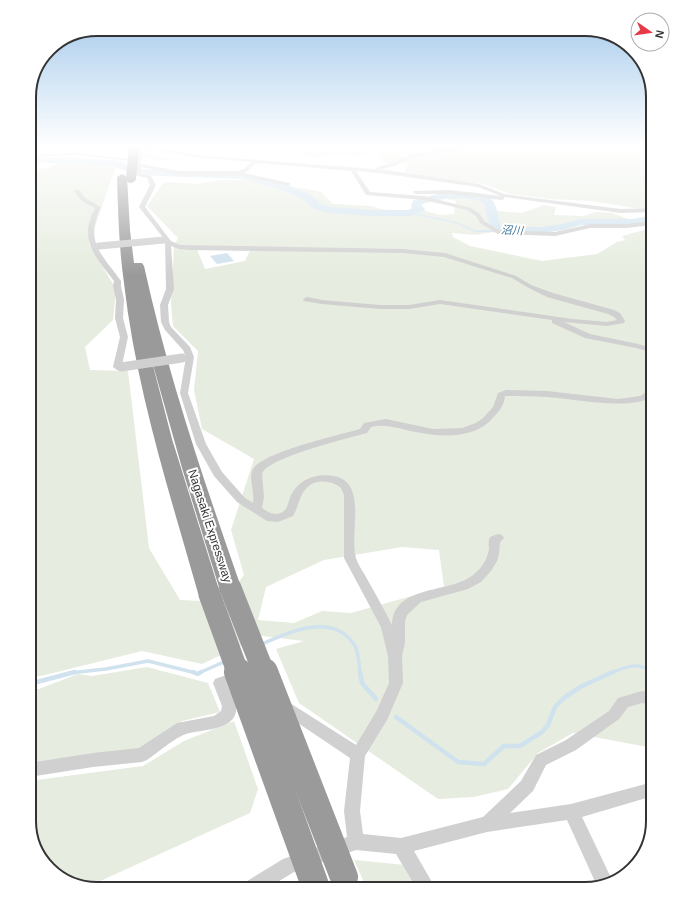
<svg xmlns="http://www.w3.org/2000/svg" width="682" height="918" viewBox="0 0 682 918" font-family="Helvetica,'Noto Sans JP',sans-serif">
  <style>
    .green { fill: #e6ecdf; fill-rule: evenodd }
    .water { fill: #cfe2ee }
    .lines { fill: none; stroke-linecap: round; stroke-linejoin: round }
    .stream-far3 { stroke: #cfe2ee; stroke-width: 1.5 }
    .stream-far2 { stroke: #cfe2ee; stroke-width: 2 }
    .stream-far1 { stroke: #cfe2ee; stroke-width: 3.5 }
    .stream { stroke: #cfe2ee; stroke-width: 4.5 }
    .river { fill: #cfe2ee; fill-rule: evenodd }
    .minor { fill: #d0d0d0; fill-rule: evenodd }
    .motorway { fill: #9a9a9a; fill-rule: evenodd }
    .minor-bridge-far1 { stroke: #d0d0d0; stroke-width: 7 }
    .minor-bridge { stroke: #d0d0d0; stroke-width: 9 }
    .motorway-bridge-far2 { stroke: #9a9a9a; stroke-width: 10 }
    .motorway-bridge-far1 { stroke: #9a9a9a; stroke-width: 22 }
    .motorway-bridge { stroke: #9a9a9a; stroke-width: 28 }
    .labels { text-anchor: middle; stroke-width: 4; stroke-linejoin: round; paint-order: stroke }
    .far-water-label { font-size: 11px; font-style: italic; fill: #3f7597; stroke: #fff }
    .street-label { font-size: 12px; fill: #333; stroke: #fff }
    .rim { fill: none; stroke: #333; stroke-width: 2 }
  </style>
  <rect width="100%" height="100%" fill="#fff"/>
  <!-- green -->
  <g class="green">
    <polygon points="212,147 295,147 246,151"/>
    <path d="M307 147H653V209L634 208 591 201 549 199 511 194 483 184 409 175 405 171 409 163H384L379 155C367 151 366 155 355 156 350 156 344 154 339 155 324 155 313 161 300 153Z"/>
    <polygon points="146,149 155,150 158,156 175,161 141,158 142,151"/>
    <path d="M60 162 95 164 116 166 89 244 116 289 113 320 85 347 90 370 128 371 149 548 180 600 223 602 244 575 231 530 254 459 202 429 194 390 198 351 173 326 171 304 174 246 178 238 147 206 164 182 198 184 221 180H243L265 184 285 185 321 192 333 204 371 206 380 209 403 212 422 210 440 215 454 214 456 201 438 197 435 193 481 196 488 210 522 213 544 205 556 207 554 215 584 216 595 212 612 213 639 223 612 225 588 223 561 230 541 233 498 231 476 235 452 233 453 237 470 246 542 261 597 254 617 242 625 240 622 236 644 230 653 231V748L573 733 538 753 508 789 474 797 438 799 299 703 276 649 304 641 262 636 202 664 142 651 45 675 29 678V169C41 169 50 169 60 162ZM196 247 251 248 245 261 205 269ZM402 547 439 550 444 587 351 613 322 611 294 623 258 620 266 587 324 560Z"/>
    <polygon points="147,667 208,683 220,712 182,721 141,749 29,764 29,690 39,689 78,674 92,676"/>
    <polygon points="234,721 258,789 250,813 87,887 63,880 38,855 29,821 29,781 143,766 184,741"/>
    <polygon points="354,860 405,865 417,889 367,889"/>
  </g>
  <!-- water -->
  <polygon class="water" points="227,253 234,261 217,264 210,256"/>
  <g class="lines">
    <!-- stream-far3 -->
    <polyline class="stream-far3" points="409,213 454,222 475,231 492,231"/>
    <!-- stream-far2 -->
    <polyline class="stream-far2" points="474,231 492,231"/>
    <!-- stream-far1 -->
    <g class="stream-far1">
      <path d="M260 645C288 632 334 611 355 646 359 653 359 666 360 673"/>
      <polyline points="69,673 106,669 148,661 196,673"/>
      <polyline points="199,673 226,661"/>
      <path d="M611 673C625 667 639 661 653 672"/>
    </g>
    <!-- stream -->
    <g class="stream">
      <polyline points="193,672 198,674 201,672"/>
      <polyline points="360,672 362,683 376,699"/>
      <polyline points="29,684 75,672"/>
      <polyline points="396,717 458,762 484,764 504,746 520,746 542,732 548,725 555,707 565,697 582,686 613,672"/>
    </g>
    <!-- river -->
    <path class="river" d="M29 156 113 160 122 162 136 169 242 173 286 185 311 195 322 205 331 207 370 210H408L412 208 411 206 413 201C430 194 478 185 492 200 498 207 498 218 501 227H541L562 224 581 219H633L653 215V221L633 225H581L563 230 541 233H497L493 232 490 226 484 204C472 194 435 198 421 205L425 209 424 211 409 216H370L331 213 314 209 303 199 280 189 242 179 134 175 113 166 29 162Z"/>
    <!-- minor -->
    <g class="minor">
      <polygon points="44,147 57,147 29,151 29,149"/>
      <path d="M99 147H155L194 155 386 170 479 184 504 194 518 196 621 209 653 208V212L621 213 504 197V199L502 200 449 194H416L413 192 414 191 449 190 501 196 478 187 386 174 356 171 370 192 424 196 471 208 480 214 484 221 499 230 555 232 590 224H626L653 221V225L626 228H590L555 236 498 234 480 223 476 216 467 210 424 200 366 195 351 171 256 163 248 171 244 173 290 183 291 184 288 186 238 175H179L141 167V174L151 176 156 185 145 207 171 241 180 245 403 249 445 253 516 276 531 285 553 293 614 310 620 313 625 321 624 323 607 326 564 322 590 334 638 344 653 348V353L636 348 585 338 552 323V320L440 304 409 309H380L322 304 304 301 303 299 307 297 322 300 380 305H409L440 300 572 319 607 322 617 320 614 317 608 314 547 297 527 287 512 278 444 257 403 253 190 250 179 249 171 246 174 289 168 305 169 322 171 327 190 347 194 357 188 393 206 444 222 472 245 498 253 503C255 492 248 479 253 469 263 452 339 435 360 429L364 423 386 419 433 429 462 428 476 423 483 418 493 407 498 393 506 390 547 391 618 399 640 396 645 393 650 385 653 384V394C640 413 569 398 547 397 534 396 521 396 507 396H505C504 407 498 412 491 420 473 439 440 437 416 432 400 429 387 423 371 427L367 433C349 438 266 458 262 474L264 497 262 508C269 513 276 517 284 511 288 508 289 499 291 495 300 477 320 472 338 477 367 487 349 536 356 558 358 565 363 571 366 577 375 593 384 609 392 625 393 584 450 594 473 575 482 568 487 560 489 549 489 545 488 541 490 537L498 534 502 535 504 538 500 542 499 554 497 561 491 571 481 582 468 589 421 602 407 615 405 621V643L402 656 403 683 387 720 365 756 360 811 363 834 401 838 483 817 521 781 536 755 566 740 609 711 618 698 642 691 653 693V705L642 703 628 707 619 719 576 750 546 765 533 791 510 813 571 804 653 782V796L582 817 613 882 597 886 567 820 487 832 414 851 436 889H417L396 854 356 850 294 872 266 889H241L244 883 283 859 347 837 344 811 350 758 280 711 278 707 280 703 285 701 290 703 356 745 376 712 389 683 388 656 381 627 344 558V495L341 488C332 480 313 478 305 490 299 497 298 508 293 516L278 522 267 521 237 502 214 476 196 444 180 393 186 357 183 350 165 330 161 322 160 305 166 289 165 240 139 207 150 185 147 178 135 175 136 160H121L75 155 29 157V155L75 153 121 158H136L138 149 101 148ZM143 149H153L194 157 251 162 244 169 237 171H179L140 164Z"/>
      <polygon points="460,147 470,147 419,156 403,161 395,166 378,170 375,168 417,154"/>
      <path d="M75 190H79L85 198 101 207C84 242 102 254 121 281V286L124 300 123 318 128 337 122 365 125 367 124 369 117 370 113 367 120 337 115 318 116 300 113 286 114 281C95 256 78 240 95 208 87 204 76 199 75 190Z"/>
      <path d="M238 671 243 673 245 677 243 681 228 686C231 692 235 700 236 706 239 731 201 729 186 734 176 737 157 753 147 760L142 762 93 767 29 777V763L93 753 139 748 177 723 214 716 221 711 222 706 213 683 215 679Z"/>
    </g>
    <!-- motorway -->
    <path class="motorway" d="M122 174 127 177 130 230 134 263H142L144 266C168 376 204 481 241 587L238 593 230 595 222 593 219 587 182 468 150 354 172 439 220 593 217 599 209 601 201 599 198 593C169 491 136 389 124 283 119 248 118 212 117 177Z"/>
    <!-- minor-bridge-far1 -->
    <polyline class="minor-bridge-far1" points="99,246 164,240"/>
    <!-- minor-bridge -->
    <polyline class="minor-bridge" points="121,367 182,358"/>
    <!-- motorway-bridge-far2 -->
    <polyline class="motorway-bridge-far2" points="131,178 134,147"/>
    <!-- motorway-bridge-far1 -->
    <g class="motorway-bridge-far1">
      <polyline points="230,587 264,673"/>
      <polyline points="209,593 238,673"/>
    </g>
    <!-- motorway-bridge -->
    <g class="motorway-bridge">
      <polyline points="238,672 316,888"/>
      <polyline points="264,672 344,877"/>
    </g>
  </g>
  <!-- sky -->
  <linearGradient id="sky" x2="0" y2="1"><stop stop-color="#9ec6ea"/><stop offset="0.53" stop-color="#fff"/><stop offset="1" stop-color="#fff" stop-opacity="0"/></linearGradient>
  <rect width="682" height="275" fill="url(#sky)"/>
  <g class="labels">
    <!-- far-water labels -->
    <g class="far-water-label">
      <text transform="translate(512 230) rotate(3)" y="4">沼川</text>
    </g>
    <!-- street labels -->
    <g class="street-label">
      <text transform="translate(210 526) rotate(72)" y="4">Nagasaki Expressway</text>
    </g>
  </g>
  <!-- crop -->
  <path d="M0 0H682V918H0ZM97 36H585A61 61 0 0 1 646 97V821A61 61 0 0 1 585 882H97A61 61 0 0 1 36 821V97A61 61 0 0 1 97 36Z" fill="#fff" fill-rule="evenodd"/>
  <path class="rim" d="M97 36H585A61 61 0 0 1 646 97V821A61 61 0 0 1 585 882H97A61 61 0 0 1 36 821V97A61 61 0 0 1 97 36Z"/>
  <!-- north arrow -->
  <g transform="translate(650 32) rotate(103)"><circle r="19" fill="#ffffff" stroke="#adadad"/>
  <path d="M0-3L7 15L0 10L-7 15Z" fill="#e63946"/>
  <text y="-6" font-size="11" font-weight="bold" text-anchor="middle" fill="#333333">N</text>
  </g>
</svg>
